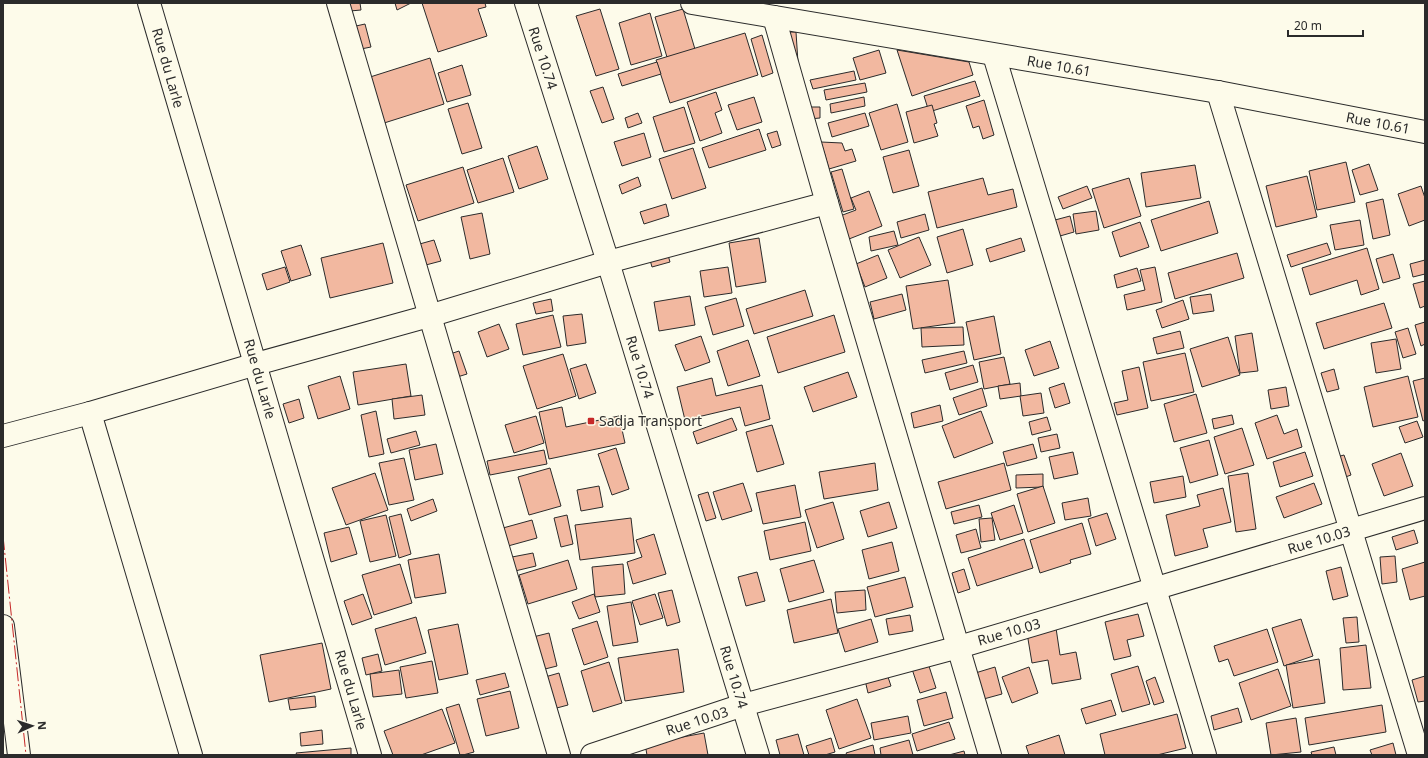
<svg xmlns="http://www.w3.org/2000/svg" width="1428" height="758" viewBox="0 0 1428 758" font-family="'Noto Sans',sans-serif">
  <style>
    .building { fill: #f2b8a0; stroke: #2b2b2b }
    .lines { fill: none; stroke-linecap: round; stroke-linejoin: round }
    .minor-casing { stroke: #2b2b2b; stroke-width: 24 }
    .major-casing { stroke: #2b2b2b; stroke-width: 24 }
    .minor { stroke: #fdfbea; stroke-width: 22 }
    .major { stroke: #fdfbea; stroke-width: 22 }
    .power { stroke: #c62828; stroke-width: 1; stroke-dasharray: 14 3 2 3; stroke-linecap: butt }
    .poi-dot { fill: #c62828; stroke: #fdfbea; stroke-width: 1.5 }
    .labels { text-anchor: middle; stroke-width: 3; stroke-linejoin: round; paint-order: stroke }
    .street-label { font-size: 14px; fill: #2b2b2b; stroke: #fdfbea }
    .poi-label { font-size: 14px; fill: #2b2b2b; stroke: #fdfbea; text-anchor: start }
  </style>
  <rect width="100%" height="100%" fill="#fdfbea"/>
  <!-- building -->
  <g class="building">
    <polygon points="348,3 360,3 361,10 350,11"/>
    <polygon points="395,3 411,3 397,10"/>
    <polygon points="422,3 485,3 486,7 478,9 487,36 438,52"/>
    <polygon points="600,9 619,69 596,76 576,16"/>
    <polygon points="683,9 700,66 672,74 655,17"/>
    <polygon points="650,13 662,56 631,65 619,23"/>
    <polygon points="365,24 371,47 361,49 356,26"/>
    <polygon points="788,32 796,32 799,78"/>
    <polygon points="745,33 758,75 670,103 656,60"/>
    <polygon points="762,35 773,73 762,77 751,39"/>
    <polygon points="879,50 886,73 860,80 853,58"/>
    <polygon points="897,50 969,62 973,75 912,96"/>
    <polygon points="430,58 444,104 381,124 367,78"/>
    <polygon points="657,62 661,74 622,86 618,74"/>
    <polygon points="462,65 471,95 447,102 438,73"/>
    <polygon points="854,71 856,80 813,89 810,80"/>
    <polygon points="975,81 980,96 929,112 924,96"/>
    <polygon points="865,83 867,92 826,100 824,90"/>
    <polygon points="603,87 614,119 602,123 590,91"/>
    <polygon points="716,92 722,110 715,113 722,133 700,141 687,102"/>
    <polygon points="754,97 762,122 737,130 728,105"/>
    <polygon points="864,97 865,106 831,113 830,104"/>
    <polygon points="984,100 994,135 983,139 979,126 973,128 966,106"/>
    <polygon points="468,103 482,148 462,154 448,109"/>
    <polygon points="897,104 908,142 881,150 869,113"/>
    <polygon points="932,105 937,123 934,124 938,136 914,143 906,112"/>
    <polygon points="684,107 695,143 664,152 653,117"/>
    <polygon points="809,107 820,107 820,118 809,119"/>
    <polygon points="638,113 642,123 628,128 625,118"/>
    <polygon points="865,113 869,126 832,137 828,123"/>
    <polygon points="759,129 766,150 709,168 702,148"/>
    <polygon points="777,131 781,145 772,148 767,134"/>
    <polygon points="644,133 651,157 622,166 614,142"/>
    <polygon points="821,142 842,143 845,151 852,149 856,161 829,169"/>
    <polygon points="537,146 548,179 519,189 508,156"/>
    <polygon points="693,148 706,188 672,199 659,159"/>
    <polygon points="909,150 919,186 893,193 883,157"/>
    <polygon points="503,158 514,192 478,203 467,170"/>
    <polygon points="1346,162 1355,202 1317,210 1309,171"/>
    <polygon points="1369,164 1378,190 1360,195 1352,170"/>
    <polygon points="1195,165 1201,198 1146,207 1141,173"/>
    <polygon points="463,167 474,203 418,221 406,185"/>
    <polygon points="842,169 854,209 843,212 831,172"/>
    <polygon points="1307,176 1317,217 1276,227 1266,186"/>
    <polygon points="638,177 641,186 622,194 619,185"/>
    <polygon points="983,178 988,195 1013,189 1017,207 937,228 928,192"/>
    <polygon points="1129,178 1141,216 1104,228 1092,189"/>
    <polygon points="1087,186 1092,198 1063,209 1058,197"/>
    <polygon points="1421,186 1425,198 1425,220 1409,226 1398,194"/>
    <polygon points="869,191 882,226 849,239 840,216 856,210 851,198"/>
    <polygon points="1383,199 1390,235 1373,239 1366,203"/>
    <polygon points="1209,201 1218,233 1161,251 1151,220"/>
    <polygon points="666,204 669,216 644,224 640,212"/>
    <polygon points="1096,211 1099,230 1076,234 1073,214"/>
    <polygon points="482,213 490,254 470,259 461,217"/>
    <polygon points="925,214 929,230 901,238 897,222"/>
    <polygon points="1070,216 1074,232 1060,236 1055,220"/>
    <polygon points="1360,220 1364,245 1335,250 1330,225"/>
    <polygon points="1140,222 1149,247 1120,257 1112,232"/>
    <polygon points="963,229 973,265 947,273 937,237"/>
    <polygon points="894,231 898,245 871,251 869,237"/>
    <polygon points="919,237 931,265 900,278 888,250"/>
    <polygon points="759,238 766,282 736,287 729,243"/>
    <polygon points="1021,238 1025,251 990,262 986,249"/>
    <polygon points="434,240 441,261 422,266 416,245"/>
    <polygon points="383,243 393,283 330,298 321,258"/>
    <polygon points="1327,243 1331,254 1291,267 1287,255"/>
    <polygon points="301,245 311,275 291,281 281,251"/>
    <polygon points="666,248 670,262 652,267 648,253"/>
    <polygon points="1367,248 1379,289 1361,295 1357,280 1310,295 1302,268"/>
    <polygon points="1237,253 1244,278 1175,299 1168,273"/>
    <polygon points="1393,254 1400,278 1383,283 1376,259"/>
    <polygon points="878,255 887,278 865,287 856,264"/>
    <polygon points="1425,260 1425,274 1413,277 1410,264"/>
    <polygon points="285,267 290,282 267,290 262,274"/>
    <polygon points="728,267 732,293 704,297 700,271"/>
    <polygon points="1155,267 1162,302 1127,310 1124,295 1145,290 1140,270"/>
    <polygon points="1137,268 1141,281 1117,288 1114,275"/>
    <polygon points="948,280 955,323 913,329 906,286"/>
    <polygon points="1425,281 1425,306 1420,308 1413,284"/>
    <polygon points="805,290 813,316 754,334 746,309"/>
    <polygon points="902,294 906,310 874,319 870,302"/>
    <polygon points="1211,294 1214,311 1193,314 1190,297"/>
    <polygon points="690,296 695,325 659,331 654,302"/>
    <polygon points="736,298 744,326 713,335 705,307"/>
    <polygon points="551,299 553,311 536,314 533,303"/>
    <polygon points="1183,300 1189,319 1162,328 1156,310"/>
    <polygon points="1384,303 1392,328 1324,349 1316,323"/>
    <polygon points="582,314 586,343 567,346 563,316"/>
    <polygon points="553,315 561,347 523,355 516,324"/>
    <polygon points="834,315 845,352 778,373 767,337"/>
    <polygon points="994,316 1001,354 974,360 966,322"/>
    <polygon points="1425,322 1425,344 1421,346 1415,325"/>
    <polygon points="499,324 509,349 487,357 478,332"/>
    <polygon points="963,327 964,345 922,347 921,328"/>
    <polygon points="1408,328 1416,354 1403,358 1395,332"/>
    <polygon points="1180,331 1184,348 1157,354 1153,338"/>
    <polygon points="1252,333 1258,371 1240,373 1235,336"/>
    <polygon points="701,336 710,362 685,371 675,345"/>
    <polygon points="1228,337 1240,375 1202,387 1190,349"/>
    <polygon points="1396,339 1401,369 1376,373 1371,343"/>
    <polygon points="748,340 760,376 728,386 717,351"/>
    <polygon points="1050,341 1059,368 1034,376 1025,350"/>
    <polygon points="459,351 467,374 454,378 447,355"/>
    <polygon points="964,351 967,363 925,373 922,360"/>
    <polygon points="1185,353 1194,392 1151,401 1143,362"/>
    <polygon points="563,354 576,396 537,409 523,366"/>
    <polygon points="1004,357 1010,384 984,389 979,362"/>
    <polygon points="406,364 411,396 358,405 353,372"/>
    <polygon points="586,364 596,393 579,399 570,369"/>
    <polygon points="973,365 978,382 950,390 945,373"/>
    <polygon points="1139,367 1148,408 1117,415 1114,403 1128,400 1122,371"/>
    <polygon points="1334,369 1339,389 1327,392 1321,373"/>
    <polygon points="848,372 857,397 813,412 804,387"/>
    <polygon points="340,376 350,409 318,419 308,386"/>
    <polygon points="1408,376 1418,417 1373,427 1364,387"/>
    <polygon points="712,378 716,396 762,385 770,419 745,426 740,407 685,420 677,387"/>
    <polygon points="1425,378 1425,420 1423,421 1413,381"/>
    <polygon points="1020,383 1021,396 1000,399 998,386"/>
    <polygon points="1064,383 1070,403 1055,408 1049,388"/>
    <polygon points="1286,387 1289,406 1271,409 1268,390"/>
    <polygon points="982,388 987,406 959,415 953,398"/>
    <polygon points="1041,393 1044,413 1023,416 1020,396"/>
    <polygon points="1196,394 1207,433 1174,442 1164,404"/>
    <polygon points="422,395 425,415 394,419 392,399"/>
    <polygon points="299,399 304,418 289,423 283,404"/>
    <polygon points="940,405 943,421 914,428 911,413"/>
    <polygon points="562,407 566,427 619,416 625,443 549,459 539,412"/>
    <polygon points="376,411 384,454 369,457 361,415"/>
    <polygon points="981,411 993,443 954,458 942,426"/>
    <polygon points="1232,415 1234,424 1214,429 1212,419"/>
    <polygon points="1277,415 1284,434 1297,429 1302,447 1267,459 1255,423"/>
    <polygon points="536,416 544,443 514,453 505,425"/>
    <polygon points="1047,417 1051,430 1032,435 1029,422"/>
    <polygon points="732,418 737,430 697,444 693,432"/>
    <polygon points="1417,421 1423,437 1405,443 1399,427"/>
    <polygon points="772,425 784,464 757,472 746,432"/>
    <polygon points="1242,428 1254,465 1225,474 1214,437"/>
    <polygon points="416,431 420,445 391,453 387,439"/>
    <polygon points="1057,434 1060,448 1041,452 1038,438"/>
    <polygon points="1209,440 1218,475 1190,483 1180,448"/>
    <polygon points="436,444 443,474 415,480 409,450"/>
    <polygon points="1033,444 1037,458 1007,466 1003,452"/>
    <polygon points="616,448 629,489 612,495 598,454"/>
    <polygon points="544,450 547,464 490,475 487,461"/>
    <polygon points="1073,452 1078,474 1054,479 1049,457"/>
    <polygon points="1305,452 1313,476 1280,487 1273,462"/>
    <polygon points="1401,453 1413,486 1384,496 1372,464"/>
    <polygon points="1344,455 1351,475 1340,479 1333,458"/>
    <polygon points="404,458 414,500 389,505 379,463"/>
    <polygon points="875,463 878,490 824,499 819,472"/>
    <polygon points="1004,463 1011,490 946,509 938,482"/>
    <polygon points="550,468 561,506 529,515 518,477"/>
    <polygon points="375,473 388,510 346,525 332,488"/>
    <polygon points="1248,473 1256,529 1236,532 1228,476"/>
    <polygon points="1043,474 1043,487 1016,488 1016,475"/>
    <polygon points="1183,476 1186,497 1154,503 1150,482"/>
    <polygon points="743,483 752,511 722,520 713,492"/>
    <polygon points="1314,483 1322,504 1284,518 1276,497"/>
    <polygon points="795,485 801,517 763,524 756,493"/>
    <polygon points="599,486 603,507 581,511 577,490"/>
    <polygon points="1043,486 1055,523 1028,532 1017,494"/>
    <polygon points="1223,488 1231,522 1203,529 1208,547 1175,556 1166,515 1200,506 1197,495"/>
    <polygon points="708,492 716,518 706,521 698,495"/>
    <polygon points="1088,498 1091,516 1065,520 1062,503"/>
    <polygon points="433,499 437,511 411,521 407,509"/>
    <polygon points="833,502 844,539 817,548 805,510"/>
    <polygon points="889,502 897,528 868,537 860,511"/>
    <polygon points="979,505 982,517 954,524 951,512"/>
    <polygon points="1014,505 1023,533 1000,540 991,513"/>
    <polygon points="1107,513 1116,539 1096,546 1088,519"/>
    <polygon points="401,514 411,554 399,558 389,517"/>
    <polygon points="386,515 396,556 370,562 360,521"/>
    <polygon points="567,515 573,544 561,547 554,518"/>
    <polygon points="631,518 635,553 580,560 575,525"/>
    <polygon points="992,518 995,540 981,542 979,519"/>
    <polygon points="532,520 537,538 508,546 503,528"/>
    <polygon points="805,522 811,551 770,560 764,531"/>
    <polygon points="1082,523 1091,554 1070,560 1071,563 1040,573 1030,540"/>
    <polygon points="349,527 357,554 331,562 324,533"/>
    <polygon points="976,529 981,548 961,553 956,535"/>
    <polygon points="1414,530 1418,543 1396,550 1392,537"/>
    <polygon points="654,534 666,574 633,584 627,562 642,557 636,540"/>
    <polygon points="1024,539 1033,568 977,586 968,558"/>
    <polygon points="892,542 899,571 869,579 862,550"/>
    <polygon points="533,553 536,566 515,571 512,557"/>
    <polygon points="439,554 446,593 415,598 408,560"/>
    <polygon points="1395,556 1397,582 1382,584 1380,557"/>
    <polygon points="568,560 577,589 528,604 519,575"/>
    <polygon points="814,560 824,592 789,602 780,569"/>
    <polygon points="1425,562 1425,596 1410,600 1402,569"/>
    <polygon points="400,564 412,603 374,615 362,575"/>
    <polygon points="623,564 625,594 595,597 592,567"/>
    <polygon points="1341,567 1348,596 1333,600 1326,571"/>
    <polygon points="964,569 970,589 958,593 952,573"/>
    <polygon points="757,572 765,601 746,606 738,577"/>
    <polygon points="905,577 913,607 875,617 867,587"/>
    <polygon points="672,590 680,622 667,626 658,593"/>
    <polygon points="865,590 866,610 837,613 835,592"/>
    <polygon points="363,594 372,618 352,625 344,601"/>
    <polygon points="594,594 600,612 579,619 572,602"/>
    <polygon points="655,594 663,618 640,625 632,601"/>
    <polygon points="831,599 838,633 794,643 787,610"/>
    <polygon points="631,602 638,642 613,646 607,606"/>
    <polygon points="1138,614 1144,636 1127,640 1131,656 1114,660 1105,622"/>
    <polygon points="910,615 913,631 889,635 886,619"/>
    <polygon points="416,617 426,653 385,665 375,629"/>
    <polygon points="1357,617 1359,642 1346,643 1343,618"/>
    <polygon points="871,619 878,642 845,652 838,629"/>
    <polygon points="1301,619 1313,656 1284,666 1272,628"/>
    <polygon points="597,621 608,657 584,665 572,629"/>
    <polygon points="458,624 468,674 439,680 428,630"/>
    <polygon points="1056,628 1060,655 1076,652 1081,679 1052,684 1048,660 1032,663 1027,633"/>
    <polygon points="1267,629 1278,662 1234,676 1228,659 1219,662 1214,646"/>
    <polygon points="549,633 557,666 541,670 533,637"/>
    <polygon points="322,643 331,689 269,702 260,655"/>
    <polygon points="1366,645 1371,688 1343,690 1340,648"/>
    <polygon points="678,649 684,692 625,701 618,658"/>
    <polygon points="378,654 382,671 366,675 362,658"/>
    <polygon points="1319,659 1325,703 1293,708 1286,665"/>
    <polygon points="432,661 438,693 406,698 400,667"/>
    <polygon points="609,662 622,703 593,712 581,671"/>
    <polygon points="928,663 936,688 920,693 912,669"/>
    <polygon points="1138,666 1150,704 1122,712 1111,674"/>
    <polygon points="995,667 1002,694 980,700 972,674"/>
    <polygon points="1029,667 1038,693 1012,703 1002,677"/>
    <polygon points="1278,669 1291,706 1251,720 1239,683"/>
    <polygon points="399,670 402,694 373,697 370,674"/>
    <polygon points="505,673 509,687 480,695 476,680"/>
    <polygon points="559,673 568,705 553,709 545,677"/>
    <polygon points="887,674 891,686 868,693 865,680"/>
    <polygon points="1425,676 1425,701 1418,702 1412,680"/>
    <polygon points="1155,677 1164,702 1154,705 1146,681"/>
    <polygon points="510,691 519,728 486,736 477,699"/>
    <polygon points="946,692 953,718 924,726 917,700"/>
    <polygon points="315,696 316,707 290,710 288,699"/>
    <polygon points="857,699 871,738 839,749 826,710"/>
    <polygon points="1111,700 1116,715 1086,724 1081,709"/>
    <polygon points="459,704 474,752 463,755 460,755 446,708"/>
    <polygon points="1382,705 1386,732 1309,745 1305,718"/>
    <polygon points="1238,708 1242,722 1214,730 1211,716"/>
    <polygon points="442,709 455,743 421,755 393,755 384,731"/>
    <polygon points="1177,714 1186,748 1157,755 1105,755 1100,734"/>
    <polygon points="908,716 911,733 874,740 871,723"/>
    <polygon points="1296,718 1301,752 1271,755 1266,723"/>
    <polygon points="949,722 955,739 917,751 912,734"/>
    <polygon points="322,730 323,744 301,746 300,733"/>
    <polygon points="704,733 708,755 647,755 645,744"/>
    <polygon points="798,734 804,755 780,755 776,740"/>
    <polygon points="1059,735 1065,755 1029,755 1026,746"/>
    <polygon points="831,738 835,752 825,755 809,755 806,746"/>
    <polygon points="909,740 913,755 881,755 880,748"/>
    <polygon points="1393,743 1396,755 1372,755 1370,750"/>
    <polygon points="873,745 875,755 847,755 846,753"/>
    <polygon points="1334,747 1336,755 1312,755 1311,752"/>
    <polygon points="351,748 351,755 297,755 296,753"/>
    <polygon points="964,751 965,755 949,755"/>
  </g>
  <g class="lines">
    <defs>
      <g id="minor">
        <polyline points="149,3 370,755"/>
        <polyline points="338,3 559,755"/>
        <polyline points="692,3 1218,92 1425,132"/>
        <polyline points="774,17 827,203 990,755"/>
        <polyline points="994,55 1205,755"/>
        <polyline points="1218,92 1419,755"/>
        <polyline points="90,413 191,755"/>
        <polyline points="3,436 90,413 256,364 429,316 608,262 827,203"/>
        <polyline points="3,626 19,755"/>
        <polyline points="592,755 743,705 959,647 1425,508"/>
      </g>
      <polyline id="major" points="526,3 608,262 758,755"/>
    </defs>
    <!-- minor casing -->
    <use href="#minor" class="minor-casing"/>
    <!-- major casing -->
    <use href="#major" class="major-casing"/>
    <!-- minor -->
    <use href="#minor" class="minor"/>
    <!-- major -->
    <use href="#major" class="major"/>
    <!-- power -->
    <polyline class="power" points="3,536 26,755"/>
  </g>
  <!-- markers -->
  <rect class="poi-dot" x="587" y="417" width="8" height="8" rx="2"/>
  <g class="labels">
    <!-- street labels -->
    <g class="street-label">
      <text transform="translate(543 58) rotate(72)" y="5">Rue 10.74</text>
      <text transform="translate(1059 66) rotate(10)" y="5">Rue 10.61</text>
      <text transform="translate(168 68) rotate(74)" y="5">Rue du Larle</text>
      <text transform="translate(1378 123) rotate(11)" y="5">Rue 10.61</text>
      <text transform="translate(640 367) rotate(73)" y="5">Rue 10.74</text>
      <text transform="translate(260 379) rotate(74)" y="5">Rue du Larle</text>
      <text transform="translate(1319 540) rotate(-17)" y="5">Rue 10.03</text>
      <text transform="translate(1009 632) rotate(-16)" y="5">Rue 10.03</text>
      <text transform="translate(734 677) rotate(73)" y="5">Rue 10.74</text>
      <text transform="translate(351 690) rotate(74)" y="5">Rue du Larle</text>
      <text transform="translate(697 721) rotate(-18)" y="5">Rue 10.03</text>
    </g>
    <!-- poi labels -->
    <g class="poi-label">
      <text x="599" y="426">Sadja Transport</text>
    </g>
  </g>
  <!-- border -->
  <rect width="1428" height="758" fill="none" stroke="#2b2b2b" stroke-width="8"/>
  <!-- north arrow -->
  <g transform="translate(32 726) rotate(87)" stroke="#fdfbea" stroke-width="3" paint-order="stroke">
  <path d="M0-3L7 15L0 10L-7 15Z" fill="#2b2b2b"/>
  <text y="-6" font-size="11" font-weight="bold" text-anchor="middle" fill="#2b2b2b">N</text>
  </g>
  <!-- scale -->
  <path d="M1288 30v6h75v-6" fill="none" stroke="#2b2b2b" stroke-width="2"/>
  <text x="1294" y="30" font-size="12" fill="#2b2b2b" stroke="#fdfbea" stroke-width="3" paint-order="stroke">20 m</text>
</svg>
